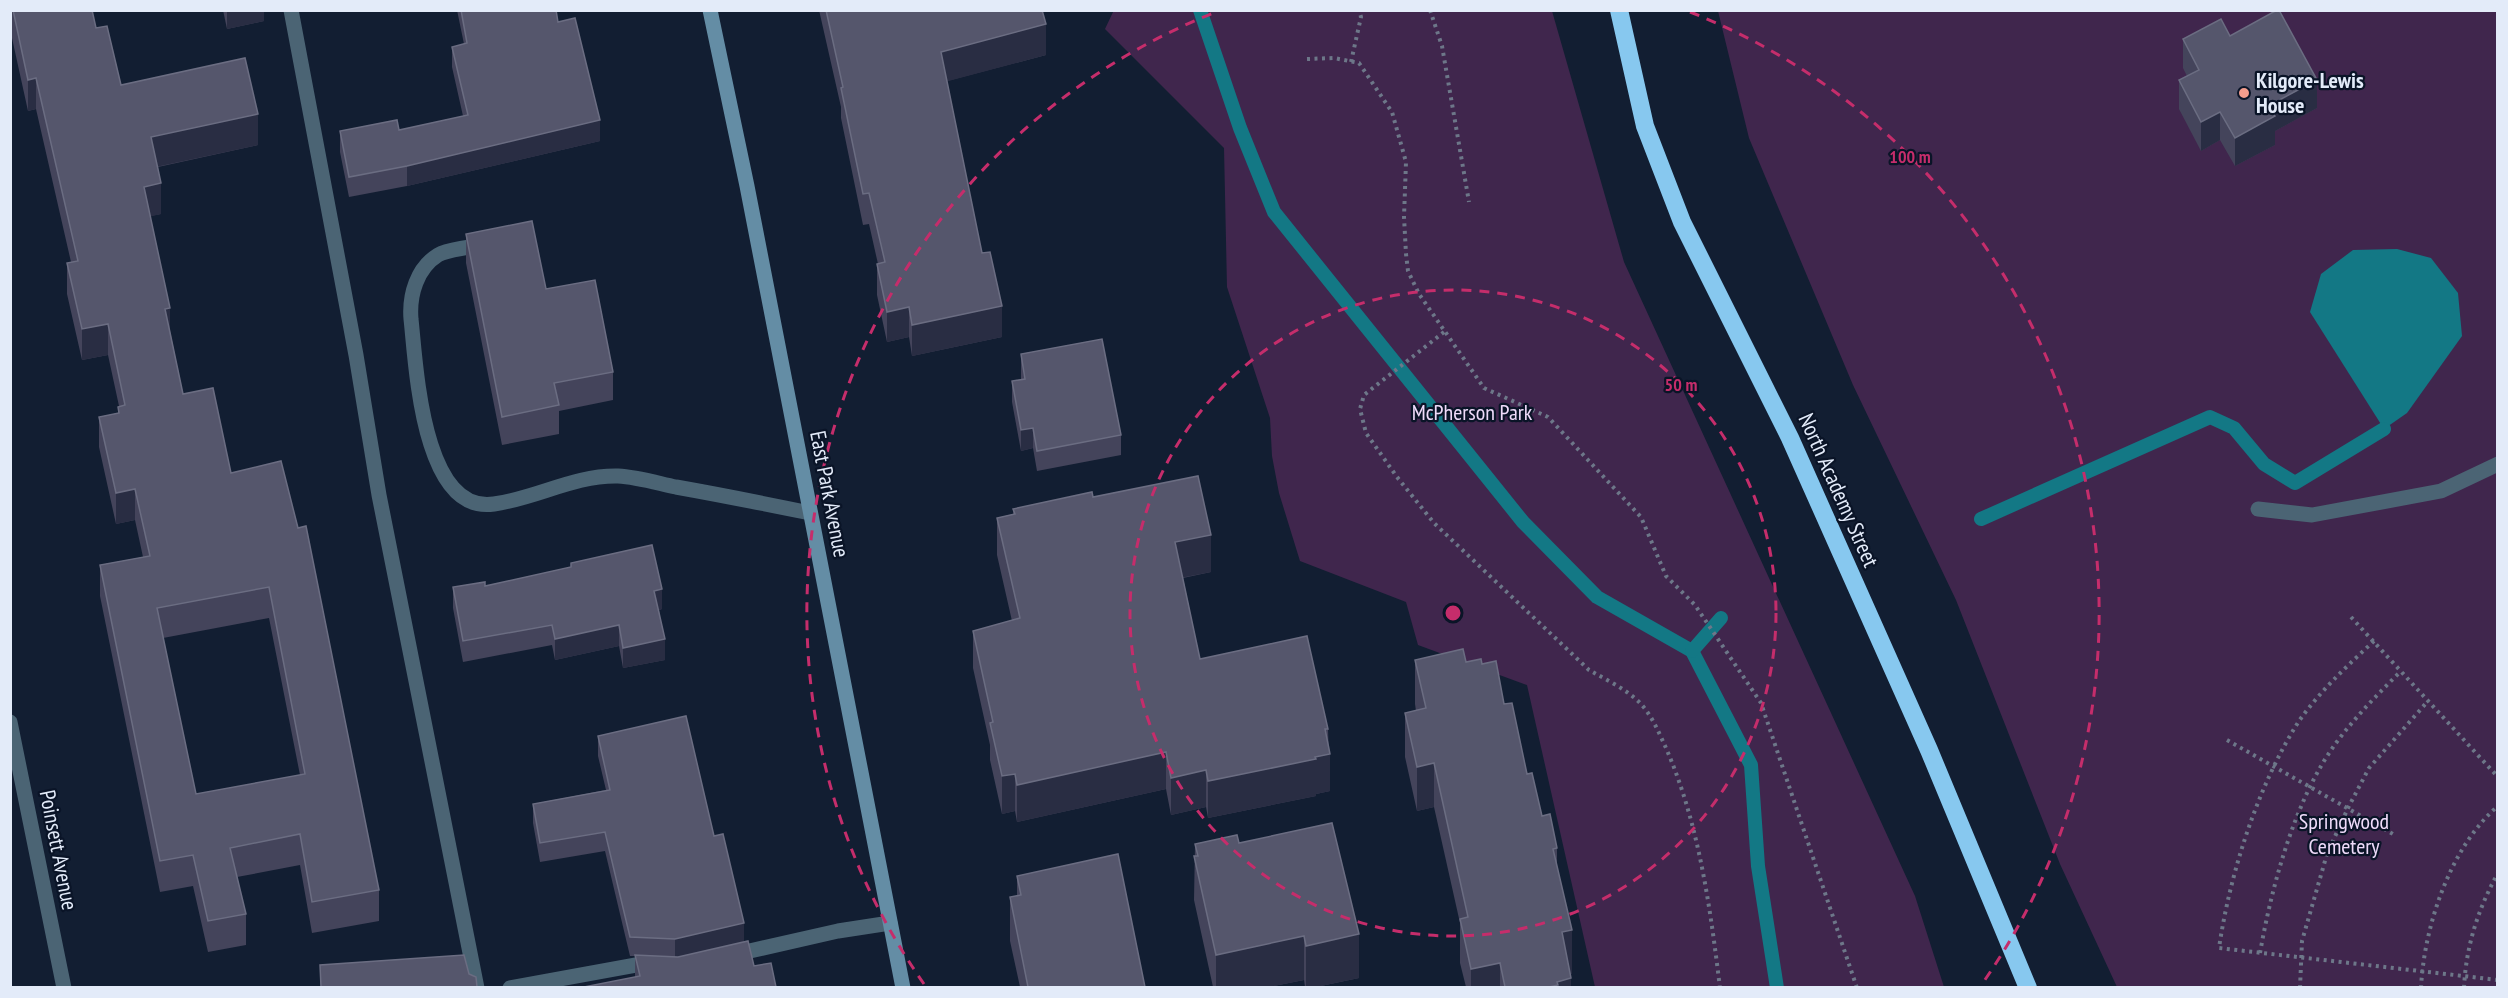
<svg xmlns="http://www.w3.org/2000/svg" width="2508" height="998" viewBox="0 0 2508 998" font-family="'PT Sans Narrow',sans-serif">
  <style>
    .green { fill: #40264d }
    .water { fill: #137885 }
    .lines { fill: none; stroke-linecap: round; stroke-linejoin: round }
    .stream { stroke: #137885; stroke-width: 14 }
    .path { stroke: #6d7789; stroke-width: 4; stroke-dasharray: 3 4.5; stroke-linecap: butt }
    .lane { stroke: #4b6474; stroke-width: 15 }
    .street { stroke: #4b6474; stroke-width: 15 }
    .secondary { stroke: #648da5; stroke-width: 15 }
    .highway { stroke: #87c8ef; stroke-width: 18 }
    .wall { fill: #44445b; fill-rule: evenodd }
    .shaded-wall { fill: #292d43 }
    .building { fill: #55566c; stroke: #6b6d82; stroke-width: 1.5; fill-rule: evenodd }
    .ring { fill: none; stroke: #c52d6b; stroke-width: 3; stroke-dasharray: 10 8 }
    .poi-dot { fill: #f49d8d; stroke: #0a1427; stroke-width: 2 }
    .labels { text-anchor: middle; stroke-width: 4.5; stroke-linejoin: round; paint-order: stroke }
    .poi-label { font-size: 22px; font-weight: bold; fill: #e3ebf9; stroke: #0a1427; text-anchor: start }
    .park-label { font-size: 22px; fill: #efdbfa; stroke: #0a1427 }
    .street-label { font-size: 22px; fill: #e3ebf9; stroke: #0a1427 }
    .centre { fill: #c52d6b; stroke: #0a1427; stroke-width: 3 }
    .ring-label { font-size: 18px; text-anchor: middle; font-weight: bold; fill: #c52d6b; stroke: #0a1427; stroke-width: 4.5; stroke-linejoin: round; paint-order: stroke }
  </style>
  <rect width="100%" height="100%" fill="#121e32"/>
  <!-- green -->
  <g class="green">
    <polygon points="1114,10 1552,11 1624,262 1915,896 1944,987 1595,987 1527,685 1418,645 1406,602 1300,561 1279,493 1272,456 1270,418 1227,287 1224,148 1105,29"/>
    <polygon points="1718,11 2497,11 2497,987 2117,987 2060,864 1956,600 1853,385 1749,138"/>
  </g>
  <!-- water -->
  <polygon class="water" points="2397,249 2431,258 2458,293 2462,336 2407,413 2384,429 2310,312 2321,274 2353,250"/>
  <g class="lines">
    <!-- stream -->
    <g class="stream">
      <polyline points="1200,10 1240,128 1274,212 1523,522 1597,597 1692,651 1751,765 1758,866 1777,988"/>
      <polyline points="1981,519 2210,417 2234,428 2264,464 2295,483 2384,429"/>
      <polyline points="1692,651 1721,618"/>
    </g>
    <!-- path -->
    <g class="path">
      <polyline points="1430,10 1442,46 1469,202"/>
      <polyline points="1307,59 1334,58 1359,63 1392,112 1406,162 1404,217 1406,254 1408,271 1419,294 1484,388 1548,417 1641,517 1666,576 1695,605 1761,703 1857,988"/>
      <polyline points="1351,62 1361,17 1359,10"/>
      <path d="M1444 332 1364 395 1360 409 1366 433 1397 477 1434 523 1589 670C1605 679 1624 688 1638 701 1651 713 1659 733 1666 748 1699 824 1710 906 1720 988"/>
      <polyline points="2351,617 2498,777"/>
      <path d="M2374 641C2347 666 2320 691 2299 721 2258 785 2230 873 2219 948L2498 980"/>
      <polyline points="2227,740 2393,834"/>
      <path d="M2260 953C2272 885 2295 799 2336 743 2356 716 2378 694 2401 671"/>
      <polyline points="2300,988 2302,941 2327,854 2348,808 2369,768 2428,701"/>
      <path d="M2421 988C2424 927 2450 847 2498 806"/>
      <path d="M2464 988C2466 946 2478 909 2498 873"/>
    </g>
    <!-- lane -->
    <g class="lane">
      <polyline points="291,10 356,355 379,495 477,988"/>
      <path d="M469 247C460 249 446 250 438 255 417 268 409 295 411 319 416 364 422 515 494 504 537 498 574 475 618 476 637 477 657 483 676 487 721 495 766 504 810 513"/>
      <polyline points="2258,509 2312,515 2441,491 2498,464"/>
      <polyline points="732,955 838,931 890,923"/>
      <polyline points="510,988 636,965 655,966"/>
    </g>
    <!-- street -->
    <polyline class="street" points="10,722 64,988"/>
    <!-- secondary -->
    <polyline class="secondary" points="710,10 747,186 903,988"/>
    <!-- highway -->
    <polyline class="highway" points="1619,10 1645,126 1682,222 1790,438 1929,750 2028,988"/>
  </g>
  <!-- wall -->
  <g class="wall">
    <path d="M10 10H92L96 28 121 85 258 145 158 167 161 214 150 216 170 331 183 394 231 473 379 890V921L312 933 300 865 237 877 246 914V945L208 952 193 886 160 892 100 596V565L143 557 135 520 116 524 99 447V417L118 413V407L119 406 108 355 82 360 67 294V263L71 262 36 109 28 111 10 29ZM269 618 300 775 196 794 163 638Z"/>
    <polygon points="223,10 264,10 264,21 227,29"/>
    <polygon points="457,10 556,10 558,22 600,141 407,186 349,197 340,152 340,131 399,130 463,116 452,67 452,47 464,44"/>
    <polygon points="819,10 1042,10 1046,55 947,81 982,253 1002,337 912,356 909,337 887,342 877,295 877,264 878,264 869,224 863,225 841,118 841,107"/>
    <polygon points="2230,36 2317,108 2275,131 2275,145 2235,166 2220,140 2201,151 2179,109 2179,80 2187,76 2183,68 2183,39"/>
    <polygon points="466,234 546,289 613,372 613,400 559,411 559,434 502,445 466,263"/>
    <polygon points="1021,354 1121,435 1121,455 1037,471 1033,448 1021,451 1012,402 1012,381 1021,379"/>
    <polygon points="1093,497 1211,572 1183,578 1200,659 1328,729 1330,791 1316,794 1316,796 1208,818 1206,807 1171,815 1166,789 1017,822 1015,811 1002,814 990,760 990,745 973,668 973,631 1012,621 997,555 997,518 1013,514 1013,509"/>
    <polygon points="571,563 662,609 659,610 665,660 623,668 619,646 555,660 552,645 463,662 453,608 453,587 485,586 571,567"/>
    <polygon points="1415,660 1466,662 1482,664 1504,704 1542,816 1557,848 1557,870 1572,974 1570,974 1571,987 1466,987 1460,963 1460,923 1434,807 1417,811 1405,757 1405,713 1416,711 1415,704"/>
    <polygon points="598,736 714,836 744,942 754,966 776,987 635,977 635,956 630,956 605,851 540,862 533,823 533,804 606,790 598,756"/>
    <polygon points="1239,843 1359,978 1316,987 1305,987 1304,980 1269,987 1213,987 1194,900 1195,844"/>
    <polygon points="1017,876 1145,987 1020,987 1010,941 1010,897 1017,896"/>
  </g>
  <!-- shaded-wall -->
  <g class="shaded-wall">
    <polygon points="227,10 264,10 264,21 227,29"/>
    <polygon points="1046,24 1046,55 941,83 941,52"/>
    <polygon points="36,78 36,109 28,111 28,80"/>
    <polygon points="2317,80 2317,108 2275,131 2275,145 2235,166 2235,138 2268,106"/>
    <polygon points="2220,112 2220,140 2201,151 2201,122"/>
    <polygon points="258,114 258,145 151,168 151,137"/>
    <polygon points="600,120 600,141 407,186 407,166"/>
    <polygon points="161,183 161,214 144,218 144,187"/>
    <polygon points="1002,306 1002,337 912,356 912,325"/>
    <polygon points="909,307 909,337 887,342 887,312"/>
    <polygon points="170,308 170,339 165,309"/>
    <polygon points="108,324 108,355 82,360 82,329"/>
    <polygon points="1033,428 1033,448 1021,451 1021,430"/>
    <polygon points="135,489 135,520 116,524 116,493"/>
    <polygon points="1211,535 1211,572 1175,579 1175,542"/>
    <polygon points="662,589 662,609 654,611 654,591"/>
    <polygon points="619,625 619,646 555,660 555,639"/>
    <polygon points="665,639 665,660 623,668 623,648"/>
    <polygon points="1166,752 1166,789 1017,822 1017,785"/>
    <polygon points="1330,754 1330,791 1316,794 1316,796 1208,818 1208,781"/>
    <polygon points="1434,763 1434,807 1417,811 1417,767"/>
    <polygon points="1206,770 1206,807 1171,815 1171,778"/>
    <polygon points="1015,774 1015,811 1002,814 1002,776"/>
    <polygon points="744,923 744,943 675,958 675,939"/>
    <polygon points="1572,930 1572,974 1562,976 1562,932"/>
    <polygon points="1359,934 1359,978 1316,987 1306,987 1306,946"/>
    <polygon points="1304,936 1304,980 1269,987 1216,987 1216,955"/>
    <polygon points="1500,963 1500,987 1471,987 1471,969"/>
    <polygon points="1571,978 1571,987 1549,987 1557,982"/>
  </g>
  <!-- building -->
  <g class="building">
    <path d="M13 10H92L96 28 107 26 121 85 245 58 258 114 151 137 161 183 144 187 170 308 165 309 183 394 213 388 231 473 281 461 298 528 306 526 379 890 312 902 300 834 230 848 246 914 208 921 193 855 160 861 100 565 150 556 135 489 116 493 99 417 119 413 118 407 125 405 108 324 82 329 67 263 78 261 36 78 28 80ZM269 587 305 774 196 794 157 608Z"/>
    <polygon points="461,10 556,10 558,22 575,18 600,120 407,166 349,177 340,131 397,120 399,130 468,115 452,47 467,43"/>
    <polygon points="826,10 1042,10 1046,24 941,52 982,253 990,252 1002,306 912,325 909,307 887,312 877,264 885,262 869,193 863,194 841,88 843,87"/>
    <polygon points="2277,10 2279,10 2317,80 2268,106 2275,116 2235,138 2220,112 2201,122 2179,80 2199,70 2183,39 2221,19 2230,36"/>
    <polygon points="532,221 546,289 595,280 613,372 554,383 559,405 502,417 466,234"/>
    <polygon points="1102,339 1121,435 1037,451 1033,428 1021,430 1012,381 1025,379 1021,354"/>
    <polygon points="1198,476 1211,535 1175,542 1200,659 1307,636 1328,729 1325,729 1330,754 1315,757 1316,759 1208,781 1206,770 1171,778 1166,752 1017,785 1015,774 1002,776 990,723 993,722 973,631 1020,618 997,518 1015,514 1013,509 1092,492 1093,497"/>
    <polygon points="652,545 662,589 654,591 665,639 623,648 619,625 555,639 552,625 463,641 453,587 485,582 485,586 571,567 571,563"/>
    <polygon points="1463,649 1466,662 1481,659 1482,664 1496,661 1504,704 1512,703 1527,774 1532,773 1542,816 1550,814 1557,848 1553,849 1572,930 1562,932 1571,978 1557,982 1558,985 1549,987 1505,987 1500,963 1471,969 1460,919 1468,917 1434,763 1417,767 1405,713 1426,708 1415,660"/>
    <polygon points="686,716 714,836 723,834 744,923 675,939 630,937 605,832 540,843 533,804 610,790 598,736"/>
    <polygon points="1332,823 1359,934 1306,946 1304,936 1216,955 1194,856 1198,856 1195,844 1237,835 1239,843"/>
    <polygon points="1118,854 1145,987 1028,987 1010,897 1021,895 1017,876"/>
    <polygon points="748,941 754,966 771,963 776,987 584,987 640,976 635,955 678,957"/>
    <polygon points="464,955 469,974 476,977 477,987 321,987 320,965"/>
  </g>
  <!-- distance rings -->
  <g class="ring">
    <circle cx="1453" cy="613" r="323"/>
    <path d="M924 984A646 646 0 0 1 1216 12M1690 12A646 646 0 0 1 1982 984"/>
  </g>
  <!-- markers -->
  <circle class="poi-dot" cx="2244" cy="93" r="6"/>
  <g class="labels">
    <!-- poi labels -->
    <g class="poi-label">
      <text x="2256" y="88">Kilgore-Lewis<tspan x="2256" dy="25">House</tspan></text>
    </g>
    <!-- park labels -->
    <g class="park-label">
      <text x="1472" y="420">McPherson Park</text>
      <text x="2344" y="829">Springwood<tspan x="2344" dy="25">Cemetery</tspan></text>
    </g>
    <!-- street labels -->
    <g class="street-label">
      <text transform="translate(1839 490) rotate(66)" y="8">North Academy Street</text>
      <text transform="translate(830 494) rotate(79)" y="8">East Park Avenue</text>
      <text transform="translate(59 850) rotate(79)" y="8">Poinsett Avenue</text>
    </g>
  </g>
  <circle cx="1453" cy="613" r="9" class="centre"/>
  <g class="ring-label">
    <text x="1910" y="163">100 m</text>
    <text x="1681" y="391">50 m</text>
  </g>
  <!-- border -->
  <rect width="2508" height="998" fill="none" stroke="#e3ebf9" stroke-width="24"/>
</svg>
